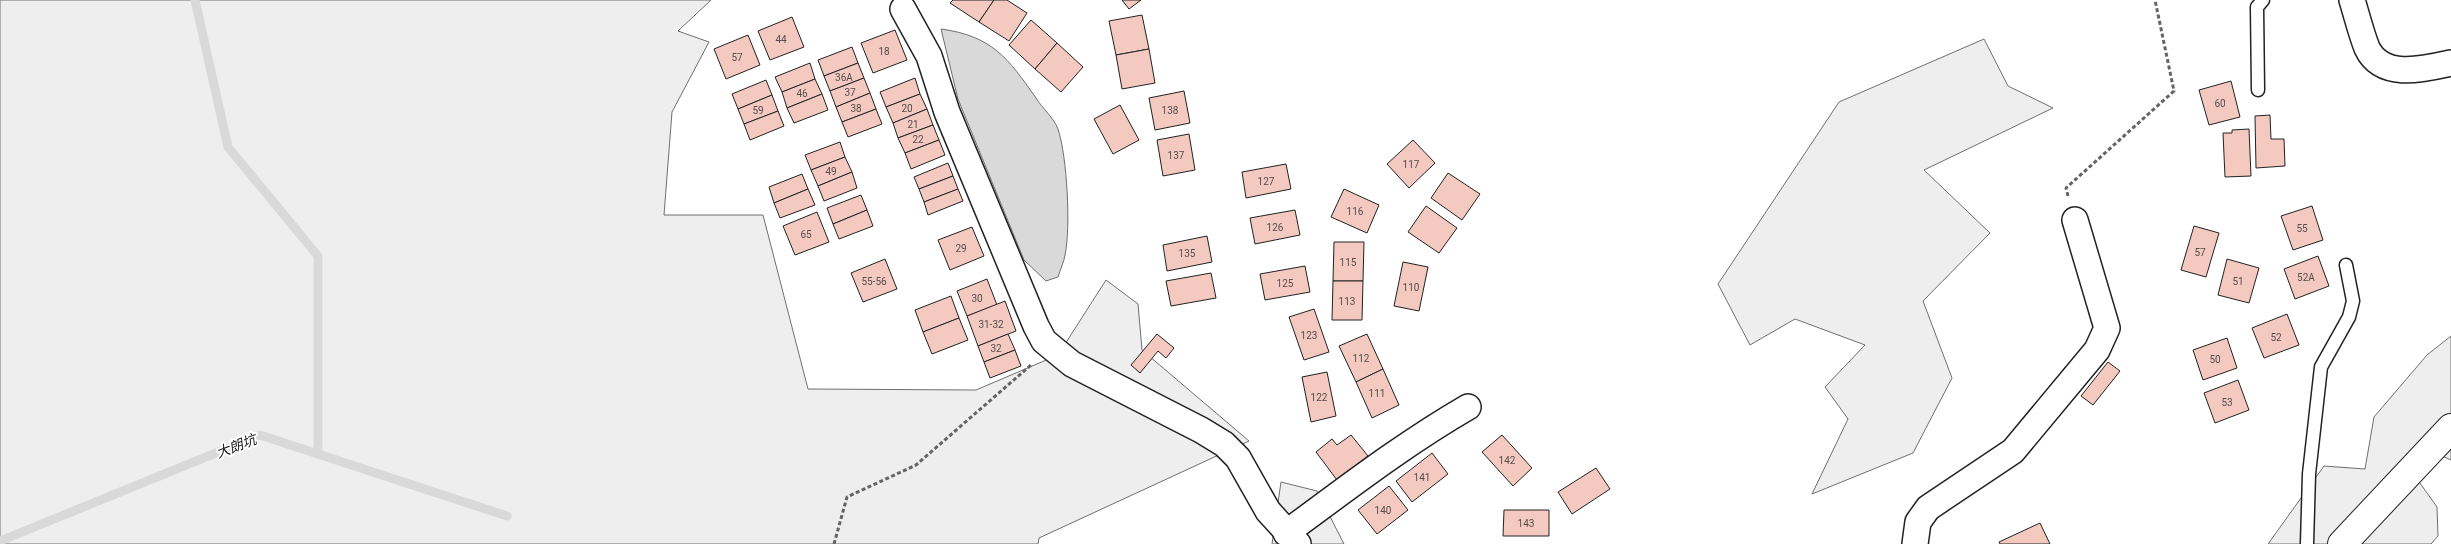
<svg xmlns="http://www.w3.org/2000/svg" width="2451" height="544" viewBox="0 0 2451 544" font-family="Roboto,'Noto Sans SC',sans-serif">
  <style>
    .green { fill: #eee; stroke: #6f6f6f }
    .water { fill: #d9d9d9; stroke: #6f6f6f }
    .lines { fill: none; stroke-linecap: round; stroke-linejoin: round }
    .stream { stroke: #d9d9d9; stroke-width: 9 }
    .building { fill: #f3c9c0; stroke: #222 }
    .service-casing { stroke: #222; stroke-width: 15 }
    .minor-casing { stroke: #222; stroke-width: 28 }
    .secondary-casing { stroke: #222; stroke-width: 30 }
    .path { stroke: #646464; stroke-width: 3; stroke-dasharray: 4 2.5; stroke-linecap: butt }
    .service { stroke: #fff; stroke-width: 12 }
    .minor { stroke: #fff; stroke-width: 25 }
    .secondary { stroke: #fff; stroke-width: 28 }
    .labels { text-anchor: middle; stroke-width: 4; stroke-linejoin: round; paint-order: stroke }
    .number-label { font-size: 10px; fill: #564c4a }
    .water-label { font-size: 14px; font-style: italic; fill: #222; stroke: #fff }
  </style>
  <rect width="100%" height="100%" fill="#fff"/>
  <!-- green -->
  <g class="green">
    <polygon points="0,0 711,0 678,31 709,42 672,112 664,215 763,215 808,389 976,390 1058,355 1106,280 1138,304 1142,350 1249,441 1039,538 1038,544 0,544"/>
    <polygon points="1984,39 2008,86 2053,108 1924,170 1990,233 1923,301 1952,378 1913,453 1812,494 1848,419 1825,387 1865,345 1795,319 1750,345 1718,284 1839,102"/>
    <polygon points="2451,336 2451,460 2433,452 2412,472 2437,507 2438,536 2431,544 2268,544 2324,466 2365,469 2374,417 2427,355"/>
    <polygon points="1281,482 1317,491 1344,544 1272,544"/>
  </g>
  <!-- water -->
  <path class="water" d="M941 29C992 36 1008 58 1036 98 1042 108 1054 118 1058 129 1067 156 1071 227 1065 255 1064 262 1060 270 1058 277L1046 281 1024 260 958 99Z"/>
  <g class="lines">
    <!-- stream -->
    <g class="stream">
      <polyline points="195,0 228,147 318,256 318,454"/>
      <polyline points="0,541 260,435 507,516"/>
    </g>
  </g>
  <!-- building -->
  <g class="building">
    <polygon points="953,0 994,0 979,22 950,3"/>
    <polygon points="994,0 1007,0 1027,13 1009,41 979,22"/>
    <polygon points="1122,0 1141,0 1129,9"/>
    <polygon points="1142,15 1149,49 1116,55 1109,21"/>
    <polygon points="792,17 804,47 770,60 758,31"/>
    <polygon points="1031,20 1057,43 1035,69 1009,45"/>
    <polygon points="895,30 907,60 873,73 861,43"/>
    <polygon points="748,35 760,65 726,79 714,49"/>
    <polygon points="1057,43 1083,67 1061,92 1035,69"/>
    <polygon points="852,47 858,63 824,76 818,60"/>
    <polygon points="1149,49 1155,83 1122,89 1116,55"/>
    <polygon points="810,63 815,79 782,92 775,77"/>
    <polygon points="858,63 864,78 830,91 824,76"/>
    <polygon points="864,78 870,93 836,107 830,91"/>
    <polygon points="915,78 920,94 886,107 880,92"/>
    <polygon points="815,79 822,94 787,108 782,92"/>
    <polygon points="766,80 772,95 738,109 732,94"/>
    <polygon points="2231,81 2240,117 2209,125 2199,90"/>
    <polygon points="1184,91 1190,123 1155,130 1149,98"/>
    <polygon points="870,93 876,109 842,122 836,107"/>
    <polygon points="822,94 828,110 794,123 787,108"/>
    <polygon points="920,94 927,109 893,123 886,107"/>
    <polygon points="772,95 778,111 744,124 738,109"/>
    <polygon points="1120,105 1139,140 1113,154 1094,119"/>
    <polygon points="876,109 882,124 848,137 842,122"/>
    <polygon points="927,109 933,125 898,138 893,123"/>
    <polygon points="778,111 784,126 750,140 744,124"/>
    <polygon points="2270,115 2271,139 2284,139 2285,166 2256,168 2255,116"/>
    <polygon points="933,125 939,140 905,153 898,138"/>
    <polygon points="2249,129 2251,176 2225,177 2223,133 2232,133 2232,130"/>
    <polygon points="1189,134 1195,170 1163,176 1157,140"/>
    <polygon points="939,140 945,155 911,169 905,153"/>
    <polygon points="1413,140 1435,163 1409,188 1387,164"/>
    <polygon points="840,142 845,157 811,170 805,155"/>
    <polygon points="845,157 852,172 818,186 811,170"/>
    <polygon points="948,163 953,176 919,189 914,177"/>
    <polygon points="1286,164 1291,189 1246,198 1242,172"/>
    <polygon points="852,172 857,188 824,201 818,186"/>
    <polygon points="1448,173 1480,194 1462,220 1431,198"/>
    <polygon points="802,174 808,189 774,203 769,187"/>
    <polygon points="953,176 958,189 924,202 919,189"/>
    <polygon points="808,189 815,205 780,218 774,203"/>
    <polygon points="958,189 963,201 928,215 924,202"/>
    <polygon points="1344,189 1379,205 1367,233 1331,217"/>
    <polygon points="861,195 867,210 833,224 827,208"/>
    <polygon points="1426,206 1457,228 1439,253 1408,232"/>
    <polygon points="2312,206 2323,240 2293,250 2281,216"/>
    <polygon points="867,210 873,226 839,239 833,224"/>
    <polygon points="1295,210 1300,235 1255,244 1250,218"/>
    <polygon points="817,212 829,242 795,255 783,226"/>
    <polygon points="2194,226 2219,233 2206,277 2181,270"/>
    <polygon points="972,227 984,256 950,270 938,240"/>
    <polygon points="1207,236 1212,262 1167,271 1163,245"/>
    <polygon points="1334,242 1364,242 1363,281 1333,281"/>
    <polygon points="2318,256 2329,286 2295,299 2284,269"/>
    <polygon points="885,259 897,289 863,302 851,273"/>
    <polygon points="2227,259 2259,268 2249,303 2218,295"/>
    <polygon points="1403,262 1428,267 1419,311 1394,306"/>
    <polygon points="1305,266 1310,292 1265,300 1260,274"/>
    <polygon points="1211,273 1216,298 1171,306 1166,281"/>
    <polygon points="987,279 997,305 967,316 957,291"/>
    <polygon points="1333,281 1363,281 1362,320 1332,320"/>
    <polygon points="951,296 959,318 923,332 915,310"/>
    <polygon points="1005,301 1016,331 978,346 967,316"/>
    <polygon points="1314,309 1329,352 1304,360 1289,317"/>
    <polygon points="2287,314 2299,345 2264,358 2252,328"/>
    <polygon points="959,318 968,340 932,354 923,332"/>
    <polygon points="1008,334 1015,350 984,362 978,346"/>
    <polygon points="1157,334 1174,348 1166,358 1158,351 1140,373 1131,365"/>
    <polygon points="1367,334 1383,369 1356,382 1339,346"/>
    <polygon points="2227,338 2237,368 2203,380 2193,350"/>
    <polygon points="1015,350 1021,366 990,378 984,362"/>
    <polygon points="2108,362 2120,371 2093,405 2081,396"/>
    <polygon points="1383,369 1399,405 1372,418 1356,382"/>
    <polygon points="1327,372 1336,416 1311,422 1302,377"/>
    <polygon points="2238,380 2249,410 2215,423 2204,393"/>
    <polygon points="1351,435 1368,456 1337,480 1316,452 1332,439 1337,445"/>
    <polygon points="1502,435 1532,468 1513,486 1482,452"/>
    <polygon points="1432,453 1448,474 1412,502 1396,481"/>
    <polygon points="1596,468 1610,489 1572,514 1558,492"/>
    <polygon points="1389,486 1408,510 1377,534 1358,510"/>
    <polygon points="1504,510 1549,510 1549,536 1503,536"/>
    <polygon points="2040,523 2050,544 2000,544 1999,542"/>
  </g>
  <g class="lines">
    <defs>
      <g id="service">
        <polyline points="2258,90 2257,7 2263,0"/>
        <polyline points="2307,544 2309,474 2321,367 2349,317 2353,301 2346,265"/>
      </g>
      <g id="minor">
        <path d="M2352 0C2357 16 2361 33 2367 48 2382 80 2424 69 2451 63"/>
        <polyline points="903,9 929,56 947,112 1036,326 1044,341 1072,364 1201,430 1224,444 1238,458 1268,511 1298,544"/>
        <path d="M1286 533C1346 489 1404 444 1468 407"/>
        <polyline points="1915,544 1918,522 1928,508 2013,451 2097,350 2107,328 2075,220"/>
      </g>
      <polyline id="secondary" points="2342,544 2451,428"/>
    </defs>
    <!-- service casing -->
    <use href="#service" class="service-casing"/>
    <!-- minor casing -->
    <use href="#minor" class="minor-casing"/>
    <!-- secondary casing -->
    <use href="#secondary" class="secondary-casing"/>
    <!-- path -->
    <g class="path">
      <polyline points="2068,196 2066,188 2174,91 2155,0"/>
      <polyline points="834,544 847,497 916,465 1031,365"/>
    </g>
    <!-- service -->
    <use href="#service" class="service"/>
    <!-- minor -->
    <use href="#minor" class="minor"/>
    <!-- secondary -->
    <use href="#secondary" class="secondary"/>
  </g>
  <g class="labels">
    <!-- number labels -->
    <g class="number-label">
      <text x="781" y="43">44</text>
      <text x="884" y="55">18</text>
      <text x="737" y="61">57</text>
      <text x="844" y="81">36A</text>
      <text x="850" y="96">37</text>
      <text x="802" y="97">46</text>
      <text x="2220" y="107">60</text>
      <text x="856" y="112">38</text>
      <text x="907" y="112">20</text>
      <text x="758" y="114">59</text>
      <text x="1170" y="114">138</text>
      <text x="913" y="128">21</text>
      <text x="918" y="143">22</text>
      <text x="1176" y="159">137</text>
      <text x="1411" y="168">117</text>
      <text x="831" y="175">49</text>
      <text x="1266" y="185">127</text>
      <text x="1355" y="215">116</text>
      <text x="1275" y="231">126</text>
      <text x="2302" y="232">55</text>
      <text x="806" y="238">65</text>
      <text x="961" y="252">29</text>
      <text x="2200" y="256">57</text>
      <text x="1187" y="257">135</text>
      <text x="1348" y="266">115</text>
      <text x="2306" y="281">52A</text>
      <text x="874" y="285">55-56</text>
      <text x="2238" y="285">51</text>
      <text x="1285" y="287">125</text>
      <text x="1411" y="291">110</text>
      <text x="977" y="302">30</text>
      <text x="1347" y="305">113</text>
      <text x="991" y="328">31-32</text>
      <text x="1309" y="339">123</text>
      <text x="2276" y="341">52</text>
      <text x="996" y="352">32</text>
      <text x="1361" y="362">112</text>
      <text x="2215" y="363">50</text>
      <text x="1377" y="397">111</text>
      <text x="1319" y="401">122</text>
      <text x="2227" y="406">53</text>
      <text x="1507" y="464">142</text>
      <text x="1422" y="481">141</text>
      <text x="1383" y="514">140</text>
      <text x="1526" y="527">143</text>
    </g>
    <!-- water labels -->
    <g class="water-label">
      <text transform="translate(236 446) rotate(-21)" y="5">大朗坑</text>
    </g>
  </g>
</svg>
